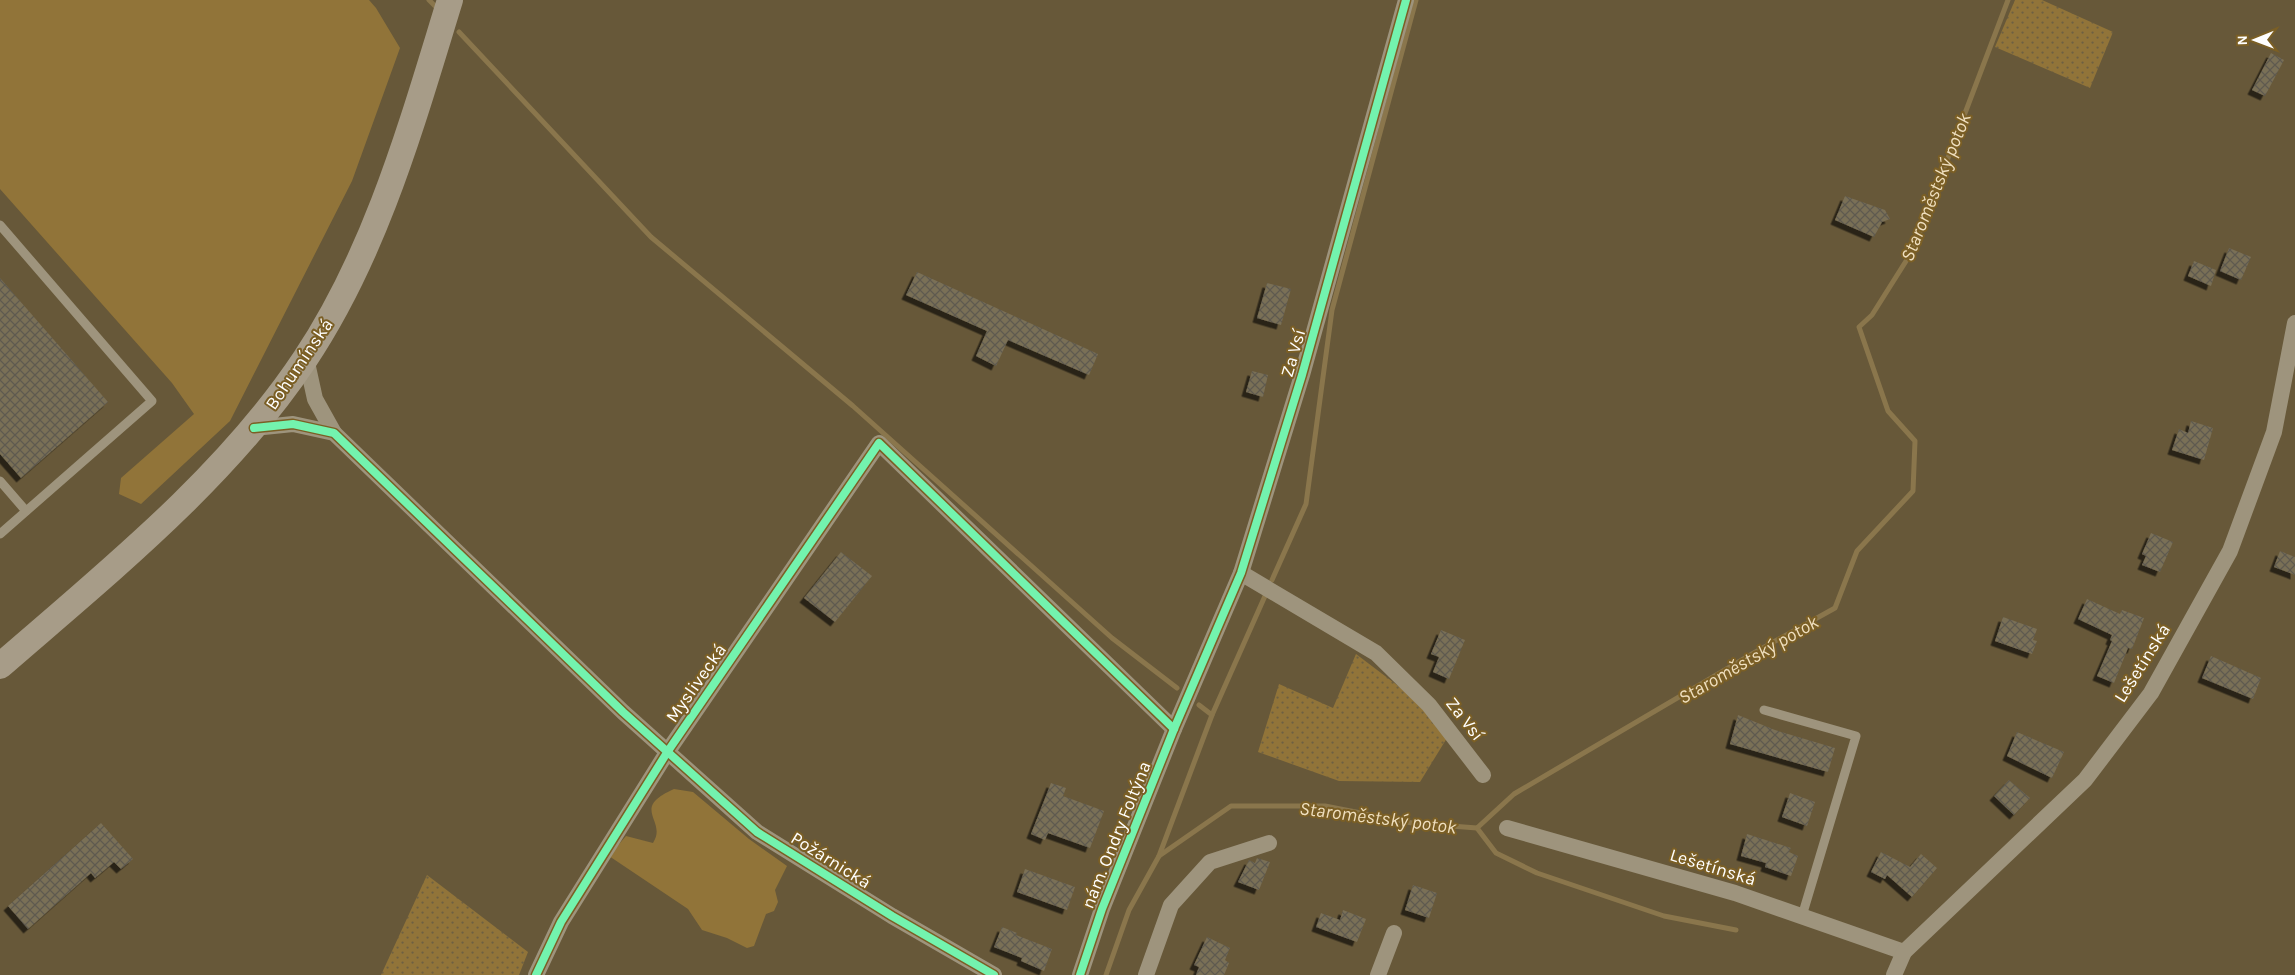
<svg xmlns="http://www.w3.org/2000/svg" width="2295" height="975" viewBox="0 0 2295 975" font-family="Karla,sans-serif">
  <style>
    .grass { fill: #917439 }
    .park { fill: url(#park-dots) }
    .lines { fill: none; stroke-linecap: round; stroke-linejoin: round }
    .stream { stroke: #8a764c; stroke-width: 5 }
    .building { fill: url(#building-cross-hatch); filter: url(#shadow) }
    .service { stroke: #9e947d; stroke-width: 9 }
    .minor { stroke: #9e947d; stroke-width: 16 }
    .primary { stroke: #a79c88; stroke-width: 26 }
    .cycleway-casing { stroke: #7b5f25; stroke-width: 11 }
    .cycleway { stroke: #73f3ae; stroke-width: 8 }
    .labels { text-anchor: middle; stroke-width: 4; stroke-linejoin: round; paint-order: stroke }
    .street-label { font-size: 18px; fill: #fff; stroke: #7b5f25 }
    .water-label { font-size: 19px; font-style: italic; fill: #efdfbf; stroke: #7b5f25 }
  </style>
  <defs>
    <pattern id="park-dots" width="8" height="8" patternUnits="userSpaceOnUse" patternTransform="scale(1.25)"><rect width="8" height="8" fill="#917439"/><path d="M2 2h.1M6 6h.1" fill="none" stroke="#6e6042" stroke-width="1.8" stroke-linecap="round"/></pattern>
    <pattern id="building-cross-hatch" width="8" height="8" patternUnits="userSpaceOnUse" patternTransform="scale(1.25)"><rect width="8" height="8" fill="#7a6f56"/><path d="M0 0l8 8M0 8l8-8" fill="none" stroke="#5e5a50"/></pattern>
    <filter id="shadow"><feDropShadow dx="-4.5" dy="4.5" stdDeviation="0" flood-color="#0009"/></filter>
  </defs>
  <rect width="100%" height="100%" fill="#675839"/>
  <!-- grass -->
  <g class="grass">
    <polygon points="0,0 369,0 376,8 400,48 352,181 230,421 141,504 119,494 121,478 194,414 172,383 0,189"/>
    <path d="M674 789 693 792 749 839 787 866 775 890 778 902 774 911 766 914 754 946 747 948 727 938 702 930 688 909 609 856 626 836 653 843C668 820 629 809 674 789Z"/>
  </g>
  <!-- park -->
  <g class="park">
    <polygon points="2015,0 2042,0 2113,32 2090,88 1995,47"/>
    <polygon points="1356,654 1422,704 1447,738 1420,782 1339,781 1258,752 1279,684 1333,708"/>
    <polygon points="427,875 528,952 519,975 381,975"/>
  </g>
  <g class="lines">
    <!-- stream -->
    <g class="stream">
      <polyline points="429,0 437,8"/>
      <polyline points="459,32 651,237 853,406 1112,638 1177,688"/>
      <polyline points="1272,580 1306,504 1332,310 1416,0"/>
      <polyline points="1212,715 1265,596"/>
      <polyline points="1477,828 1496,853 1537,873 1664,916 1736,930"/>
      <polyline points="1159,856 1212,715 1199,705"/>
      <polyline points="1106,975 1129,910 1159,856 1231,806 1325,806 1412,823 1477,828 1514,794 1752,654 1835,608 1857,551 1913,491 1915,441 1888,411 1859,327 1872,315 1913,250 2008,0"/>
    </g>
  </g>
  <!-- building -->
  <g class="building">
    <polygon points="2271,53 2284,60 2265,96 2252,90"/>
    <polygon points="1845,196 1885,210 1890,219 1882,222 1874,237 1835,220"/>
    <polygon points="2229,248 2251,257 2241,280 2220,271"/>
    <polygon points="2194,261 2216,270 2211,286 2188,276"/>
    <polygon points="917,272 1098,354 1089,375 1008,340 996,366 976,356 987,331 906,295"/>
    <polygon points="0,278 108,402 21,478 0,454"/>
    <polygon points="1267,283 1291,289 1281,325 1257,318"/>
    <polygon points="1252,371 1268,375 1263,397 1246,392"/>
    <polygon points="2191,421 2213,428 2204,460 2172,450 2179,429 2188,433"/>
    <polygon points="2151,533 2173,542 2160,572 2142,565 2146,556 2142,554"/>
    <polygon points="2280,551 2295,557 2295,575 2274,567"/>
    <polygon points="841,552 872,576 835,622 804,598"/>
    <polygon points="2087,599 2120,614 2122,610 2144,618 2132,649 2128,648 2114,683 2097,676 2112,641 2110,640 2112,635 2078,619"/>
    <polygon points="2003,617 2037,629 2033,640 2037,641 2032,654 1995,641"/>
    <polygon points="1441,630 1465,640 1449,679 1433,672 1439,657 1431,654"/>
    <polygon points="2211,656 2261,678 2253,699 2202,678"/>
    <polygon points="1738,715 1775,730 1835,748 1828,772 1730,744"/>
    <polygon points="2017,732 2064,752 2052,778 2007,756"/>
    <polygon points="2009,780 2030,798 2014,815 1994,796"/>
    <polygon points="1051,783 1066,788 1063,796 1104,811 1090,848 1048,833 1045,840 1031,834"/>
    <polygon points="1790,793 1815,802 1807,826 1782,817"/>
    <polygon points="101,823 133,859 121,869 114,862 95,878 91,873 28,929 8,906"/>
    <polygon points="1747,834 1791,848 1789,852 1798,856 1791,876 1765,867 1766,863 1741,856"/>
    <polygon points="1881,852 1910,867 1921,854 1937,868 1912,897 1887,875 1885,879 1871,872"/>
    <polygon points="1257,858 1270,862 1259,890 1238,882 1249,860 1255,863"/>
    <polygon points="1025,869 1075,887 1067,910 1017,892"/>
    <polygon points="1413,885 1437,893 1429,918 1405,910"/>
    <polygon points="1343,910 1366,919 1357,942 1316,927 1321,913 1340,920"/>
    <polygon points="1002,927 1017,933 1016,935 1052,949 1044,971 1021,961 1022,958 994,947"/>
    <polygon points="1207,937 1230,948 1225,960 1229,963 1224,975 1196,975 1199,967 1194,965"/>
  </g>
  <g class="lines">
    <!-- service -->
    <g class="service">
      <polyline points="0,225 152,401 0,534"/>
      <polyline points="0,481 26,511"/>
      <polyline points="1764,710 1856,736 1802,916"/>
    </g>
    <!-- minor -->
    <g class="minor">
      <polyline points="306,358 315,399 334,433"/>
      <polyline points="254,428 293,424 334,433 623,712 757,832 892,916 994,975"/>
      <polyline points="1241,573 1376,653 1429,705 1483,775"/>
      <polyline points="1507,828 1735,893 1904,952"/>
      <polyline points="536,975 561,922 668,751 879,443 1174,729"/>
      <polyline points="1080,975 1102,909 1174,729 1241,573 1302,375 1406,0"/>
      <polyline points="1146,975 1171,905 1210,862 1269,843"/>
      <polyline points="1378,975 1394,933"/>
      <polyline points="1894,975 1904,952 2085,780 2151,693 2230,551 2274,432 2295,323"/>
    </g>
    <!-- primary -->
    <path class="primary" d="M0 666C107 573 226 478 305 359 377 251 412 123 450 0"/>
    <defs>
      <g id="cycleway">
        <polyline points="254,428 293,424 334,433 623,712 757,832 892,916 994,975"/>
        <polyline points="536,975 561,922 668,751 879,443 1174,729"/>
        <polyline points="1080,975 1102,909 1174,729 1241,573 1302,375 1406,0"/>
      </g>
    </defs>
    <!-- cycleway casing -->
    <use href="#cycleway" class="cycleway-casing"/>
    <!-- cycleway -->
    <use href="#cycleway" class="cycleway"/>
  </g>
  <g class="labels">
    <!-- street labels -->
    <g class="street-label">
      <text transform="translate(1293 353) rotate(-74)" y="6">Za Vsí</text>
      <text transform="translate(299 364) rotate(-56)" y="6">Bohumínská</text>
      <text transform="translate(2142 663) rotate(-58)" y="6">Lešetínská</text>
      <text transform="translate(696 683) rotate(-55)" y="6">Myslivecká</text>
      <text transform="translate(1465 719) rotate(52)" y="6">Za Vsí</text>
      <text transform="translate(1116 835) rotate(-68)" y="6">nám. Ondry Foltýna</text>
      <text transform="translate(831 860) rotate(32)" y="6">Požárnická</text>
      <text transform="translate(1713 867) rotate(17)" y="6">Lešetínská</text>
    </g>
    <!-- water labels -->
    <g class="water-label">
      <text transform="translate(1935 187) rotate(-68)" y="7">Staroměstský potok</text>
      <text transform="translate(1748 659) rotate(-30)" y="7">Staroměstský potok</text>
      <text transform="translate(1378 817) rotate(7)" y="7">Staroměstský potok</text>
    </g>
  </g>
  <!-- north arrow -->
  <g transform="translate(2255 40) rotate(269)" stroke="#7b5f25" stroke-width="4" paint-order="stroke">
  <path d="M0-4L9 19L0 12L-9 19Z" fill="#ffffff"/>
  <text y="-8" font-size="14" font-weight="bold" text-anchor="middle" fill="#ffffff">N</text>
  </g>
</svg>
